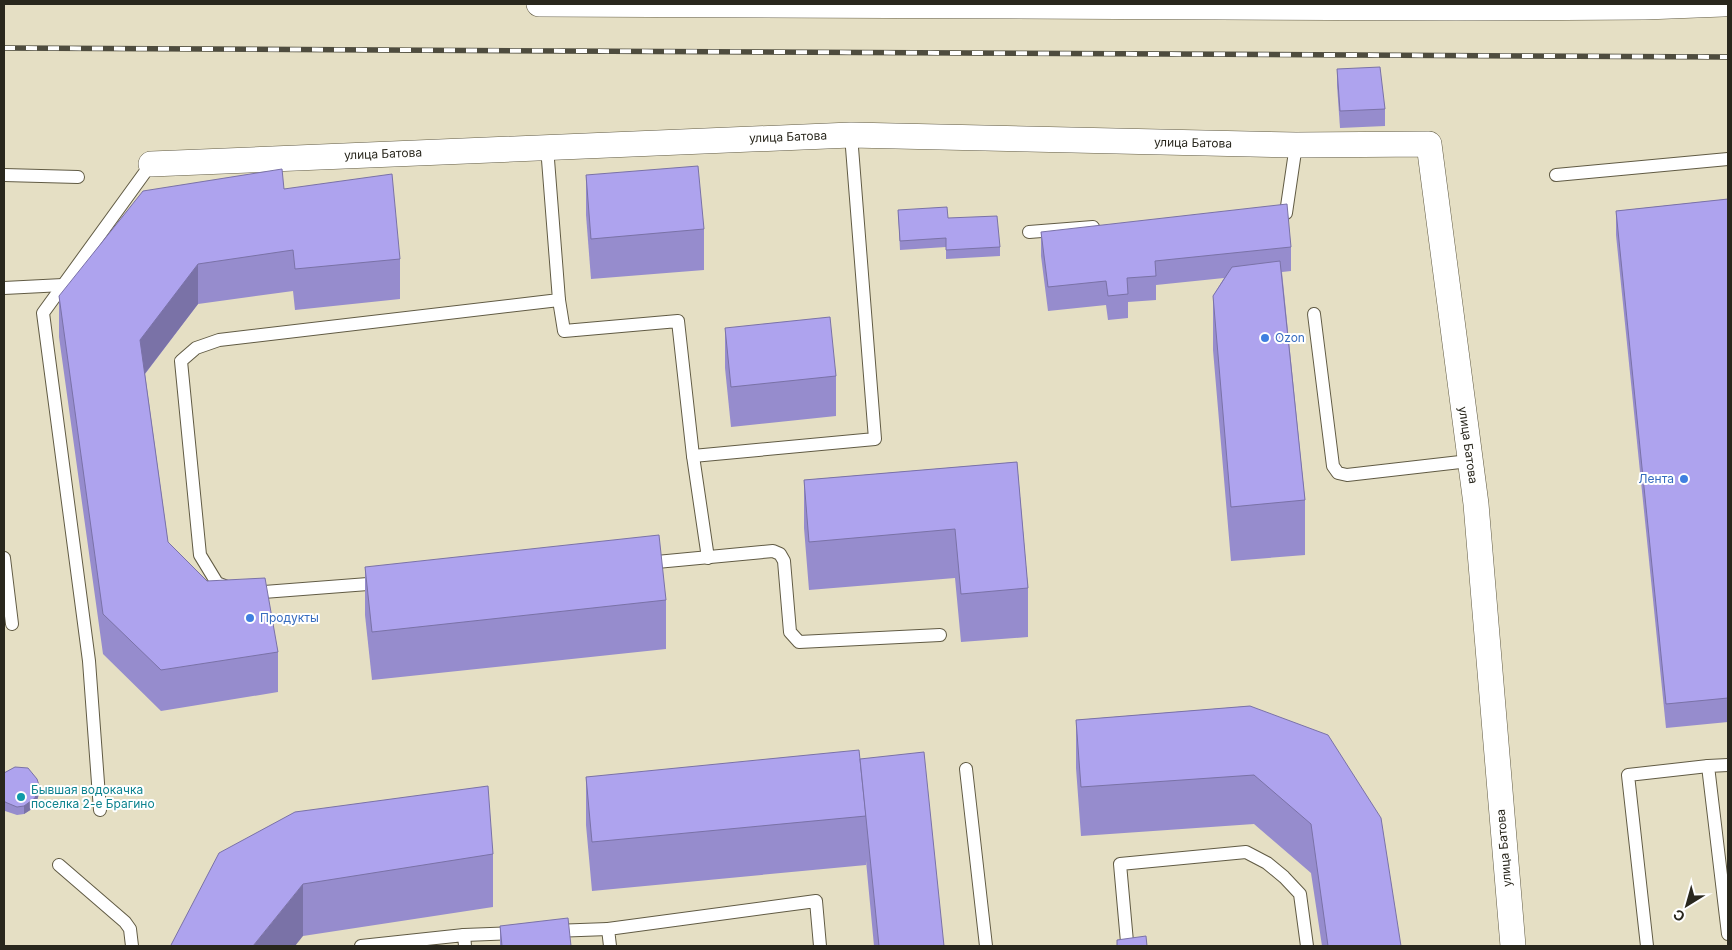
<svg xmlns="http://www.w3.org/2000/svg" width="1732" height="950" viewBox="0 0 1732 950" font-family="Inter,sans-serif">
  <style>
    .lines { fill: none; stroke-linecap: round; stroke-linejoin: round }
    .service-casing { stroke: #615b44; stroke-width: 14 }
    .minor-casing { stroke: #615b44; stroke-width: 26 }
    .service { stroke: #fff; stroke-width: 12 }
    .minor { stroke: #fff; stroke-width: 25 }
    .rail-casing { stroke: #4e4c3e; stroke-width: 5.5 }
    .rail { stroke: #fff; stroke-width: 4; stroke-dasharray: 11; stroke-linecap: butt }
    .wall { fill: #968ccd }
    .shaded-wall { fill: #7a72a7 }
    .building { fill: #aea3ee; stroke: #7a72a7 }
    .shop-dot { fill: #3f7fe0; stroke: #fff; stroke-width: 2 }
    .culture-dot { fill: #0f9aa8; stroke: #fff; stroke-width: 2 }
    .labels { text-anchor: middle; stroke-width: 4; stroke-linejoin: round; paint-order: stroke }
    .street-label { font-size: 12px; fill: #29271d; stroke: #fff }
    .shop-label { font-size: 12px; fill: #366cbe; stroke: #fff; text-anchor: start }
    .culture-label { font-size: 12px; fill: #0d838f; stroke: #fff; text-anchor: start }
  </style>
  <rect width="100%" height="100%" fill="#e5dfc4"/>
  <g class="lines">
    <defs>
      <g id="service">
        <polyline points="4,175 78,177"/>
        <polyline points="1556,175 1728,159"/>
        <polyline points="1278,214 1286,213 1296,145"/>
        <polyline points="1029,232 1093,227"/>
        <polyline points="4,288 63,285"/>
        <polyline points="559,300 564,331 678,321 693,456 708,558"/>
        <polyline points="1314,314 1333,466 1338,473 1347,475 1469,461"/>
        <polyline points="693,456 875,439 851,135"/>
        <polyline points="4,558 12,624"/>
        <polyline points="646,563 773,551 780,554 784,561 790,632 799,642 940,635"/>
        <polyline points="230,588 217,583 200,555 181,361 196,348 219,340 559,300 547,147"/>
        <polyline points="252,593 381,583"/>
        <polyline points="1728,765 1708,766 1728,934"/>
        <polyline points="966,769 986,946"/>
        <polyline points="100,810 89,661 43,313 151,164"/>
        <polyline points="59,865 125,922 130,929 132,946"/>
        <polyline points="553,931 608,929"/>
        <polyline points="464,935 516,933"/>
        <polyline points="1127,942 1120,864 1246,852 1267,863 1284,877 1300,894 1307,946"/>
        <polyline points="361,946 464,935 465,946"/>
        <polyline points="610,946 608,929 816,901 820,946"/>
        <polyline points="1647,946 1628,775 1708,766"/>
      </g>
      <g id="minor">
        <polyline points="539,4 1456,8 1645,7 1723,4"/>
        <polyline points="151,164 851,135 1296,145 1429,144 1476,504 1513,946"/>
      </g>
    </defs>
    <!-- service casing -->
    <use href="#service" class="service-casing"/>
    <!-- minor casing -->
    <use href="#minor" class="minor-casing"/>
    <!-- service -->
    <use href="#service" class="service"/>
    <!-- minor -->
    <use href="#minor" class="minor"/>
    <defs>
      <polyline id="rail" points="4,48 1728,57"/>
    </defs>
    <!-- rail casing -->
    <use href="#rail" class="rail-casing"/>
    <!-- rail -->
    <use href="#rail" class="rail"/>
  </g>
  <!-- wall -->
  <g class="wall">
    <polygon points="1337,69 1385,109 1385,126 1340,128 1337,85"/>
    <polygon points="586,175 704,229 704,270 591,279 586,215"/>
    <polygon points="284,189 400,259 400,299 295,310 293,291 198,304 145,374 168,542 278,652 278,692 161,711 103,654 59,337 59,296"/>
    <polygon points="1728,199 1728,722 1666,728 1616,235 1616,211"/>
    <polygon points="898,210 948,218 1000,247 1000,256 946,259 946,247 900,250"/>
    <polygon points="1041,232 1291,247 1291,271 1282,272 1305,500 1305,555 1231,561 1213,350 1213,296 1224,278 1156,285 1156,300 1128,302 1128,318 1108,320 1106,305 1048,311 1041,256"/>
    <polygon points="725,328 836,376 836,416 731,427 725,368"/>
    <polygon points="1017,462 1028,588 1028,637 961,642 955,578 809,590 804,528 804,480"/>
    <polygon points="365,567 666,600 666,649 372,680 365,615"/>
    <polygon points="1250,706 1401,946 1322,946 1311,873 1254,824 1081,836 1076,768 1076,720"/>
    <polygon points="860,759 944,946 874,946 866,861 866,865 592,891 586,825 586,777"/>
    <polygon points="4,773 39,794 35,807 24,814 17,815 5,811 4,808"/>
    <polygon points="295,812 493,854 493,907 303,936"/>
    <polygon points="500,926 571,946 500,946"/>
  </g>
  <!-- shaded-wall -->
  <g class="shaded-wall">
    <polygon points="198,264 198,304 140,380 140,340"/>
    <polygon points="39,785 39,794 35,807 24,814 24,806"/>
    <polygon points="303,884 303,936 295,946 253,946"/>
  </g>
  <!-- building -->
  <g class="building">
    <polygon points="1380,67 1385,109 1340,111 1337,69"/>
    <polygon points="698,166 704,229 591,239 586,175"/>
    <polygon points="282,169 284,189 392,174 400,259 295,269 293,250 198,264 140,340 168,542 207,581 265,578 278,652 161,670 103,614 59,296 143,191"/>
    <polygon points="1728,199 1728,698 1666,704 1616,211"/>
    <polygon points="1287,204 1291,247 1155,261 1156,276 1127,278 1128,294 1108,296 1106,281 1048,287 1041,232"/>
    <polygon points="947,207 948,218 997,216 1000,247 946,250 946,238 900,241 898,210"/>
    <polygon points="1280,261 1305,500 1231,507 1213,296 1232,267"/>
    <polygon points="830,317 836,376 731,387 725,328"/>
    <polygon points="1017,462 1028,588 961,594 955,529 809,542 804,480"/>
    <polygon points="659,535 666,600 372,632 365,567"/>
    <polygon points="1250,706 1328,735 1381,818 1401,946 1328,946 1311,824 1254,775 1081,787 1076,720"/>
    <polygon points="859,750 866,816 592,842 586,777"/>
    <polygon points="924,752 944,946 879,946 860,759"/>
    <polygon points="15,767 28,768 37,779 39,785 35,798 24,806 17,807 5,802 4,800 4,773"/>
    <polygon points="488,786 493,854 303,884 253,946 171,946 171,945 219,853 295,812"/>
    <polygon points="568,918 571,946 502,946 500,926"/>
    <polygon points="1146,936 1147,946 1117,946 1117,940"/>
  </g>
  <!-- markers -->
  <g class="shop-dot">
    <circle cx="1265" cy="338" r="5"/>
    <circle cx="1684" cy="479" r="5"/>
    <circle cx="250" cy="618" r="5"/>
  </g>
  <circle class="culture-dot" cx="21" cy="797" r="5"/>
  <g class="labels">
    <!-- street labels -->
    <g class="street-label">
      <text transform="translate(788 137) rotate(-2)" y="4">улица Батова</text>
      <text transform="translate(1193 143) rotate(1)" y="4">улица Батова</text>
      <text transform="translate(383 154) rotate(-2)" y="4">улица Батова</text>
      <text transform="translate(1468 445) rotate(82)" y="4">улица Батова</text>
      <text transform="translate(1504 848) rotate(-95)" y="4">улица Батова</text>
    </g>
    <!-- shop labels -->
    <g class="shop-label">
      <text x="1275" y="342">Ozon</text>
      <text x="1674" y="483" text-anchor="end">Лента</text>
      <text x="260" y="622">Продукты</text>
    </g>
    <!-- culture labels -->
    <g class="culture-label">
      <text x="31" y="794">Бывшая водокачка<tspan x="31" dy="14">поселка 2-е Брагино</tspan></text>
    </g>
  </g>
  <!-- border -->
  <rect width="1732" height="950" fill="none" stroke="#29271d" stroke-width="10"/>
  <!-- north arrow -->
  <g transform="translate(1687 905) rotate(217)" stroke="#ffffff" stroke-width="4" paint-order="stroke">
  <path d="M0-4L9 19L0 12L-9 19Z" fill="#29271d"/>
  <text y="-8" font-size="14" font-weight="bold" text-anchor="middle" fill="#29271d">С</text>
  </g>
</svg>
